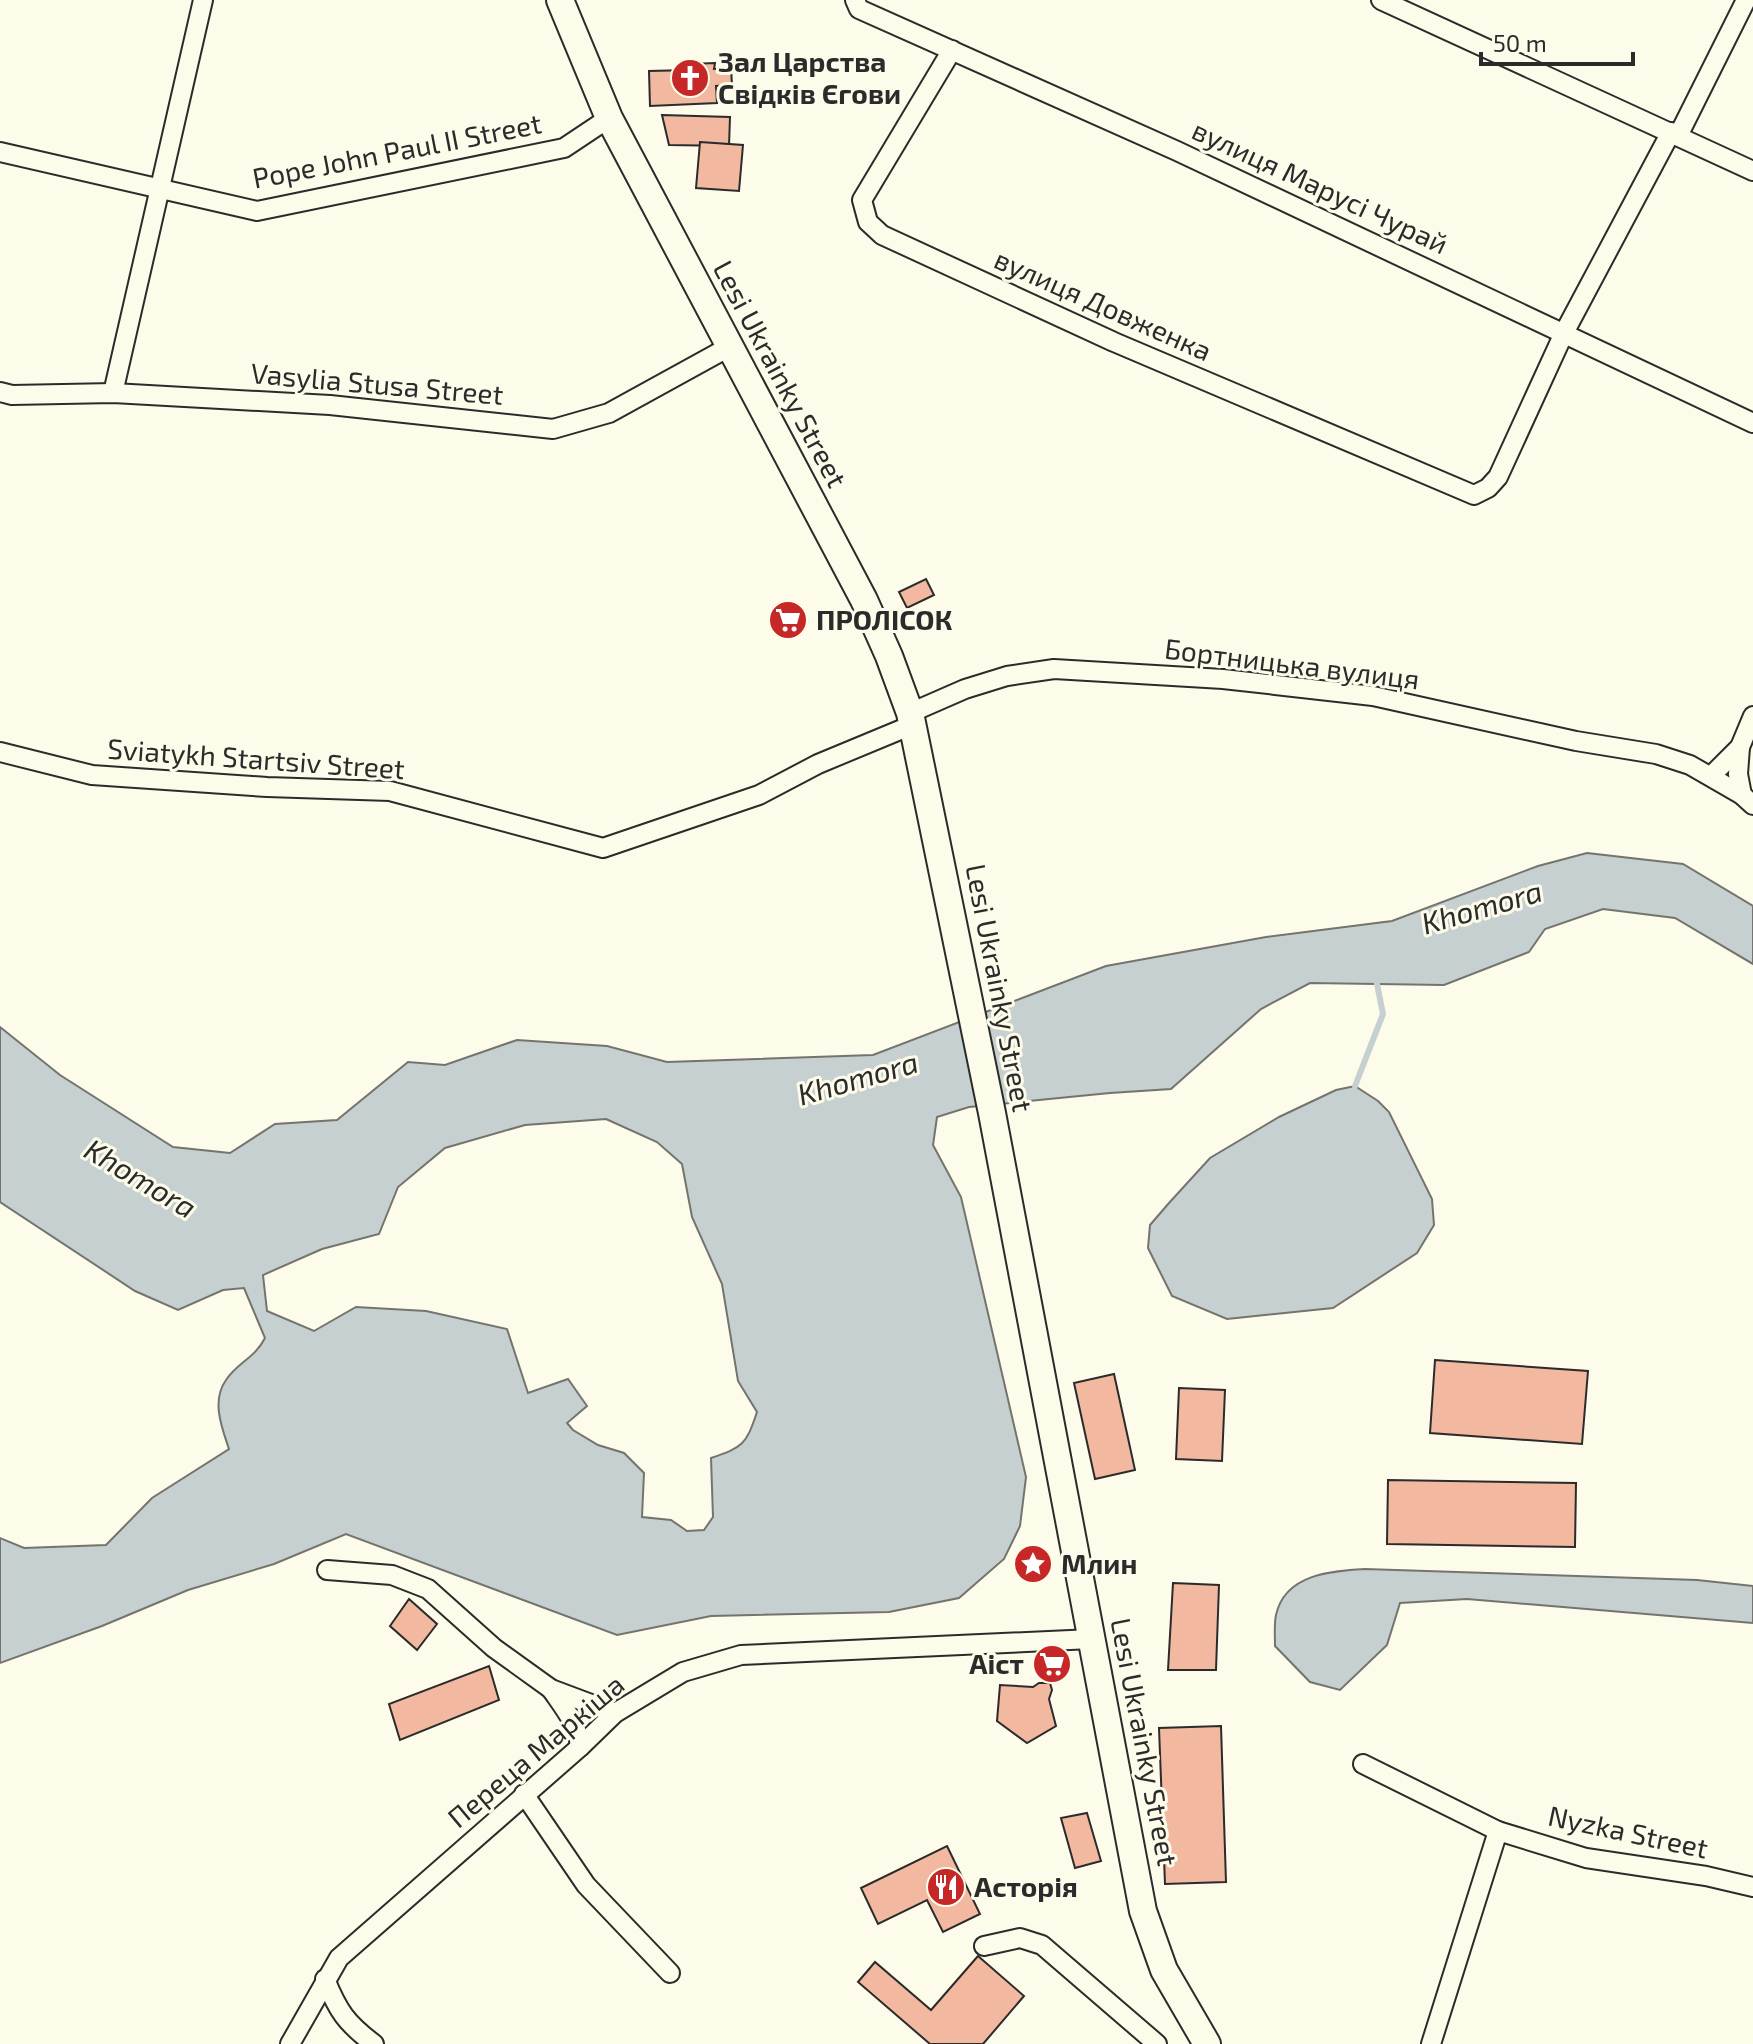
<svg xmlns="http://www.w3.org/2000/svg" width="1753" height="2044" viewBox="0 0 1753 2044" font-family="'Exo 2',sans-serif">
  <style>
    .water { fill: #c7d0d0; stroke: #74746e; stroke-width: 2; fill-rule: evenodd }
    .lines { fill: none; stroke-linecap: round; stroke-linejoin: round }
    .stream { stroke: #c7d0d0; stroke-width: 6 }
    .building { fill: #f2b8a0; stroke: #2b2b2b; stroke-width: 2 }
    .minor-casing { stroke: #2b2b2b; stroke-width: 22 }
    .secondary-casing { stroke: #2b2b2b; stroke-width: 30 }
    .minor { stroke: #fdfbea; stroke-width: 18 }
    .secondary { stroke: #fdfbea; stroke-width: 26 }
    .labels { text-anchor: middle; stroke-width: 6; stroke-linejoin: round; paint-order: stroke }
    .poi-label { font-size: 28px; font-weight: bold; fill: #2b2b2b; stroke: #fdfbea; text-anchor: start }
    .street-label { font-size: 28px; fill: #2b2b2b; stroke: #fdfbea }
    .water-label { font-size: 30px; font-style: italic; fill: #2b2b2b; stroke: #fdfbea }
  </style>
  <rect width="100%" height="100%" fill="#fdfbea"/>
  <!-- water -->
  <g class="water">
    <path d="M1587 853 1683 864 1753 906V964L1675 918 1603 909 1545 929 1529 952 1444 985 1310 983 1261 1009 1171 1089 1110 1093 969 1107 937 1117 933 1145 961 1197 1026 1477 1020 1526 1004 1559 959 1598 889 1612 711 1616 617 1635 346 1534 274 1564 188 1590 102 1626 0 1663V1538L24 1548 106 1545 152 1498 229 1449C222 1428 211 1401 226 1380 237 1363 255 1358 265 1338L244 1288 223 1290 178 1310 135 1291 0 1202V1027L60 1075 173 1147 230 1153 275 1124 337 1120 408 1062 445 1065 517 1040 607 1046 667 1062 873 1055 1106 966 1266 937 1392 921 1538 866ZM606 1119 657 1142 682 1164 692 1217 722 1284 738 1381 757 1412C746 1445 743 1447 711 1458L713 1517 704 1530 687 1531 671 1520 642 1517 644 1473 624 1453 598 1445 573 1430 567 1423 587 1406 568 1379 528 1393 507 1329 426 1311 356 1307 314 1331 267 1311 263 1275 322 1249 379 1234 398 1187 445 1148 525 1125Z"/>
    <polygon points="1355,1086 1378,1101 1389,1112 1432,1199 1434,1225 1417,1253 1333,1308 1227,1319 1172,1296 1148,1248 1150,1225 1169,1203 1210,1158 1279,1117 1336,1090"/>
    <path d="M1365 1569 1697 1580 1753 1586V1623L1467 1599 1400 1603 1387 1645 1340 1690 1310 1682 1275 1646C1275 1636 1274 1624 1276 1615 1285 1574 1331 1571 1365 1569Z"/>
  </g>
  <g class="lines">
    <!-- stream -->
    <polyline class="stream" points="1355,1086 1383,1014 1376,979"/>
  </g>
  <!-- building -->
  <g class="building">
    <polygon points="715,63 714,69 731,68 732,85 716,86 717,103 650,106 649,71 690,70 690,64"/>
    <polygon points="662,115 730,117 729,146 669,145"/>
    <polygon points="700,142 743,145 739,191 696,188"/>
    <polygon points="926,579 934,595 907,608 899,592"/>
    <polygon points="1435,1360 1588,1371 1582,1444 1430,1433"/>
    <polygon points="1114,1374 1135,1470 1095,1479 1074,1383"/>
    <polygon points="1179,1388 1225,1390 1222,1461 1176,1459"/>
    <polygon points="1388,1480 1576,1483 1575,1547 1387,1544"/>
    <polygon points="1173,1583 1219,1585 1216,1670 1168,1670"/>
    <polygon points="409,1599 437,1624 417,1650 390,1626"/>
    <polygon points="489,1666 499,1700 400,1740 389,1704"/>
    <polygon points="1039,1683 1050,1683 1052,1690 1049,1699 1056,1726 1027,1743 997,1721 1000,1685 1033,1687"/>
    <polygon points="1221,1726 1226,1882 1165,1884 1159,1728"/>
    <polygon points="1087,1813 1101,1861 1075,1868 1061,1818"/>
    <polygon points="947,1846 980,1914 943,1932 927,1900 878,1924 861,1888"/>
    <polygon points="978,1956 1024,1996 983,2044 930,2044 858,1982 875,1962 931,2010"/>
  </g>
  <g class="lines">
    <defs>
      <g id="minor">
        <polyline points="855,0 859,9 1177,151 1753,423"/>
        <polyline points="1381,0 1753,171"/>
        <polyline points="952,50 862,200 868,222 882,235 1114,342 1474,495 1488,488 1498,477 1564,333 1671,132"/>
        <polyline points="1678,136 1746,0"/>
        <polyline points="0,152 257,211 564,148 609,118"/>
        <polyline points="0,392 12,395 113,393 330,405 553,429 609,413 729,347"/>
        <polyline points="113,393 203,0"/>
        <polyline points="910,713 965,689 1007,676 1054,669 1223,679 1373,696 1576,741 1656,754 1690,765 1742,795 1753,805"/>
        <polyline points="1740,747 1738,774 1742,795"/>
        <polyline points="0,752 92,775 267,787 390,791 603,848 759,795 818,764 912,725"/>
        <polyline points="1711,776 1740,747 1753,716"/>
        <polyline points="327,1570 392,1575 428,1589 494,1648 551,1689 615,1713"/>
        <path d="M551 1689C564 1708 578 1724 580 1747"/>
        <polyline points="1363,1764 1498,1831 1586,1858 1706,1876 1753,1887"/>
        <polyline points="524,1794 586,1885 670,1973"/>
        <polyline points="984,1946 1020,1938 1042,1945 1157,2044"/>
        <path d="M325 1979C338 2011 346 2023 374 2044"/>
        <polyline points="290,2044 339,1958 580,1747 615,1713 683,1672 741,1655 1092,1639"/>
        <polyline points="1431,2044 1498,1831"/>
      </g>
      <polyline id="secondary" points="560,0 609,118 864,600 889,656 910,713 992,1113 1143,1911 1164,1970 1207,2044"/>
    </defs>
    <!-- minor casing -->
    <use href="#minor" class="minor-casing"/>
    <!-- secondary casing -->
    <use href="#secondary" class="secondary-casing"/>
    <!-- minor -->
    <use href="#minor" class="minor"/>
    <!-- secondary -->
    <use href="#secondary" class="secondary"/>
  </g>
  <!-- icons -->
  <defs>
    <symbol id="church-disc" viewBox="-11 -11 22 22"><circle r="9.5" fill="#c62828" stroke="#fdfbea"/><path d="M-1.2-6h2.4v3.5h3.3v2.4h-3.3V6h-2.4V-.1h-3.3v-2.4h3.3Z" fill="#fff"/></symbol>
    <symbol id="supermarket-disc" viewBox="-11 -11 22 22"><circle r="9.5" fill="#c62828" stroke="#fdfbea"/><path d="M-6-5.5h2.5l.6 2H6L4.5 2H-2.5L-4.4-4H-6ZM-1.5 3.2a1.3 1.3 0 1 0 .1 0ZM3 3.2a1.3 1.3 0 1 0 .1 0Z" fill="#fff"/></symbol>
    <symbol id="sight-disc" viewBox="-11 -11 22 22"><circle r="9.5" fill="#c62828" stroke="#fdfbea"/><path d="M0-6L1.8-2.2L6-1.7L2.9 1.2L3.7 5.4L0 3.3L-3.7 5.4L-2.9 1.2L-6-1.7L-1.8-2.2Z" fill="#fff"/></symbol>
    <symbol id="restaurant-disc" viewBox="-11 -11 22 22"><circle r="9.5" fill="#c62828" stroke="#fdfbea"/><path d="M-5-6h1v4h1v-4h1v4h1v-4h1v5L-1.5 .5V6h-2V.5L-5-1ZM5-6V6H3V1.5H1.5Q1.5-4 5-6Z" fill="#fff"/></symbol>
  </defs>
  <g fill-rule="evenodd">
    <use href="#church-disc" x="668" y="56" width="44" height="44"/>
    <use href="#supermarket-disc" x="766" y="598" width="44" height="44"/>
    <use href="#sight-disc" x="1011" y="1542" width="44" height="44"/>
    <use href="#supermarket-disc" x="1030" y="1642" width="44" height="44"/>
    <use href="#restaurant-disc" x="924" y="1865" width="44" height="44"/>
  </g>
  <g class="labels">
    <!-- poi labels -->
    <g class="poi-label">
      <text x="718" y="72">Зал Царства<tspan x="718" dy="32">Свідків Єгови</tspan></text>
      <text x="816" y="630">ПРОЛІСОК</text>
      <text x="1061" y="1574">Млин</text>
      <text x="1024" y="1674" text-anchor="end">Аіст</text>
      <text x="974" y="1897">Асторія</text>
    </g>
    <!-- street labels -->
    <g class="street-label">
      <text transform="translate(397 151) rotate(-11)" y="10">Pope John Paul II Street</text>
      <text transform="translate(1320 187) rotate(25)" y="10">вулиця Марусі Чурай</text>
      <text transform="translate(1103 305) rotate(24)" y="10">вулиця Довженка</text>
      <text transform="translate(780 374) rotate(62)" y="10">Lesi Ukrainky Street</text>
      <text transform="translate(377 384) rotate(5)" y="10">Vasylia Stusa Street</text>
      <text transform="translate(1292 664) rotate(7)" y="10">Бортницька вулиця</text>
      <text transform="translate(256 759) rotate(4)" y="10">Sviatykh Startsiv Street</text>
      <text transform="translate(999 988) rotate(79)" y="10">Lesi Ukrainky Street</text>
      <text transform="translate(1144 1742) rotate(79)" y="10">Lesi Ukrainky Street</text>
      <text transform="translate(536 1751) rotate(-40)" y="10">Переца Маркіша</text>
      <text transform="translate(1628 1832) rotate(12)" y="10">Nyzka Street</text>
    </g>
    <!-- water labels -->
    <g class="water-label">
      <text transform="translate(1482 908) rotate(-16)" y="10">Khomora</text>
      <text transform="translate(858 1079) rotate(-16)" y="10">Khomora</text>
      <text transform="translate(140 1179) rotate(31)" y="10">Khomora</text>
    </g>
  </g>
  <!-- scale -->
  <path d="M1481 52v12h152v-12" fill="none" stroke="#2b2b2b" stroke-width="4"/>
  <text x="1493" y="52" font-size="24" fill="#2b2b2b" stroke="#fdfbea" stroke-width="6" paint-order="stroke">50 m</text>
</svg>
